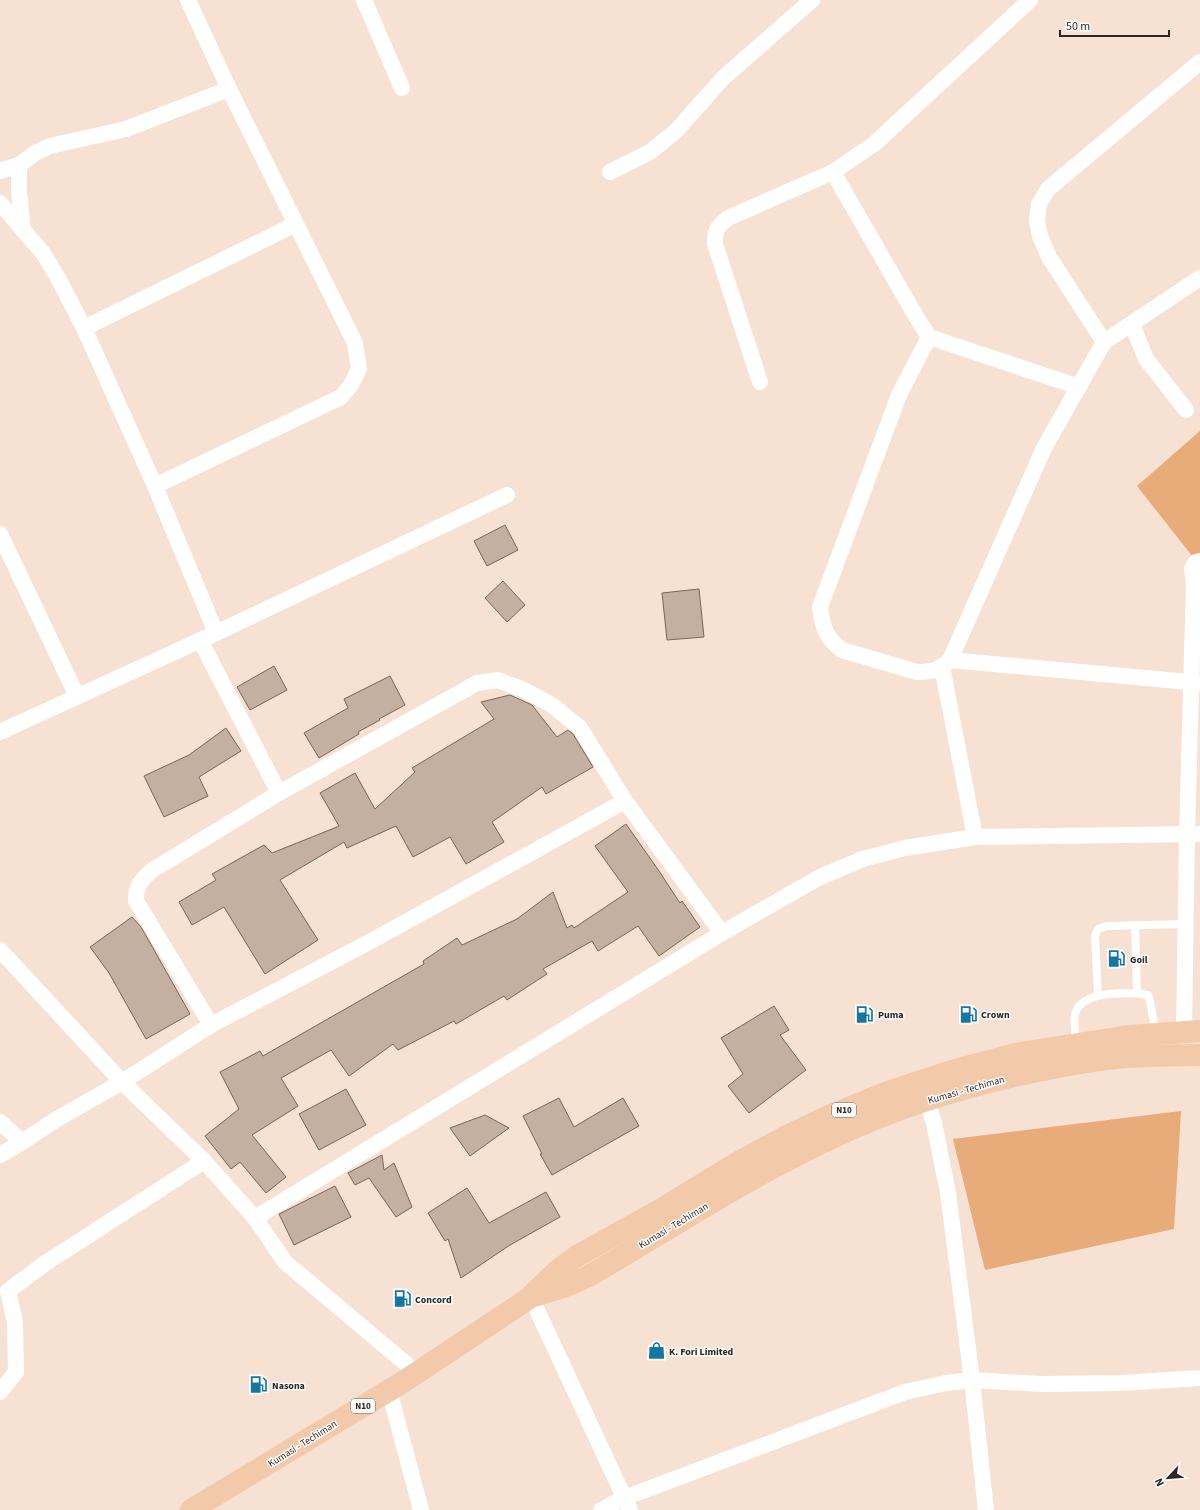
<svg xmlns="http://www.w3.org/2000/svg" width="1200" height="1510" viewBox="0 0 1200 1510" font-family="'Source Sans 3',sans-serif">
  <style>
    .green { fill: #e8ab7a }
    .building { fill: #c3b0a1; stroke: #786659 }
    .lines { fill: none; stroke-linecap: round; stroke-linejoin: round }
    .lane { stroke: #fff; stroke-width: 8 }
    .street { stroke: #fff; stroke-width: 16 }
    .highway { stroke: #f2c9a9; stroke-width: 22 }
    .labels { text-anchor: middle; stroke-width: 3; stroke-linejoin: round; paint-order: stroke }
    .shield { fill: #fff; stroke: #6d6764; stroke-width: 1 }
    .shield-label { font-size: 9px; font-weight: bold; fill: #2e2621 }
    .poi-label { font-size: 10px; font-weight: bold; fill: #2e2621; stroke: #fff; text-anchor: start }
    .street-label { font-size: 10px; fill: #2e2621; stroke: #fff }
  </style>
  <rect width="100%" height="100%" fill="#f6e1d2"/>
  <!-- green -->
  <g class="green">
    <polygon points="1200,431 1200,566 1137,486"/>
    <polygon points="1181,1111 1174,1229 985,1270 953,1139"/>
  </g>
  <!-- building -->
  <g class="building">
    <polygon points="505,525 518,550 487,566 474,541"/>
    <polygon points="503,581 525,605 507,622 485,598"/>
    <polygon points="699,589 704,637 667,640 662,593"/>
    <polygon points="274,666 287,690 250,710 237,687"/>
    <polygon points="390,676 405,705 379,719 380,720 358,732 359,734 319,758 304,733 348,708 344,699"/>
    <polygon points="510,695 532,705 557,737 568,730 573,734 593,767 546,794 542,787 492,822 504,842 466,864 450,837 413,857 396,826 347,848 344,842 280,880 318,940 265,974 224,907 192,925 179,902 216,880 212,874 264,845 272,853 337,827 339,826 320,793 355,773 375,809 415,772 412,768 494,719 481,702"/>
    <polygon points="226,728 241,751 199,777 208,796 164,817 144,776 189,755"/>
    <polygon points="626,824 659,871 680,903 682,901 700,927 659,956 638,926 598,951 592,941 543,969 547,974 507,1000 504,996 456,1024 454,1021 398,1050 393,1044 349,1076 331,1050 281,1078 298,1106 252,1135 286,1177 266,1193 240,1162 231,1169 205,1136 239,1109 220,1072 260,1051 263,1056 424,964 423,961 457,938 462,945 517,919 553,892 567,928 572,925 574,928 628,892 595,846"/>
    <polygon points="132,917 141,927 153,948 190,1014 146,1039 109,973 90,947"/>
    <polygon points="774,1006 789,1030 780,1035 806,1070 749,1113 728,1086 743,1074 721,1038"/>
    <polygon points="346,1089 366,1125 319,1150 299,1114"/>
    <polygon points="559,1098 574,1127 623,1098 639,1126 552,1175 540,1154 542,1154 523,1116"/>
    <polygon points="485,1115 509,1128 470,1156 450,1128"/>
    <polygon points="382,1155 384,1170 394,1163 412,1207 396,1217 369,1178 355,1185 348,1173"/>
    <polygon points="335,1186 351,1217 294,1245 279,1214"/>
    <polygon points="467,1188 489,1223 546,1192 560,1217 510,1245 461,1278 448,1239 445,1241 428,1213"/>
  </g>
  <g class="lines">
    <!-- lane -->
    <g class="lane">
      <polyline points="1135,925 1137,993"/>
      <polyline points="1098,996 1095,936 1098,929 1107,926 1185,924"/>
      <path d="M1076 1042C1076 1033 1072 1020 1076 1011 1079 1004 1090 997 1098 996 1108 993 1139 992 1148 995L1149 997 1156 1033"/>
    </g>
    <!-- street -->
    <g class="street">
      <polyline points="364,0 402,88"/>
      <polyline points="19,165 19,191 23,230"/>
      <polyline points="0,171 19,165 35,153 50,146 126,129 229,89"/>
      <polyline points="610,172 650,152 676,131 723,78 812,0"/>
      <polyline points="833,172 917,318 929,337 1079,387"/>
      <polyline points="0,203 43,253 58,278 84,328 155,486 216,633"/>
      <polyline points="1132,324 1146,359 1186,410"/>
      <polyline points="84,328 296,224"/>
      <path d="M929 337 899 395 820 607C822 627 826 638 842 650L917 672C932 672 939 670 950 660L1044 448 1104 342 1200 278"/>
      <polyline points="1104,342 1049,257 1040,236 1037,220 1039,204 1048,189 1200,62"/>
      <path d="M760 382 715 244C715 229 717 227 728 218L833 172 874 144 1030 0"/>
      <polyline points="155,486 341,397 351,385 359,369 355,343 229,89 188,0"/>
      <polyline points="0,534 77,696"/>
      <polyline points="200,640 279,793"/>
      <polyline points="950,660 1200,683"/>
      <polyline points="942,667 975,837"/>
      <polyline points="0,732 216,633 507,495"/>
      <polyline points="0,950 122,1082 204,1161 255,1218 285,1262 417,1373"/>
      <path d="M211 1025 136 901C136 885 140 882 151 871L279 793 477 683 498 680 524 690 552 705 580 728 625 801 722 933"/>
      <polyline points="1184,1032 1187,834 1194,583 1192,569 1196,562 1200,561"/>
      <polyline points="927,1100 934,1123 948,1193 972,1380 986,1510"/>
      <polyline points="0,1122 22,1142 57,1119 122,1082 211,1025 373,940 625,801"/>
      <polyline points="0,1155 22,1142"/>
      <polyline points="255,1218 722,933 820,877 863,859 905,848 975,837 1200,834"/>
      <polyline points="531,1297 630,1510"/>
      <polyline points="389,1390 421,1510"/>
      <polyline points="0,1392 16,1372 15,1322 8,1291 44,1264 204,1161"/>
      <polyline points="601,1510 624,1498 905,1392 946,1383 972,1380 1041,1384 1121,1383 1200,1378"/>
    </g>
    <!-- highway -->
    <g class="highway">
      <polyline points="533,1294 558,1270 577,1256 665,1207 737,1163 785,1137 829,1116 888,1092 952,1071 1020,1053 1129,1036 1200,1031"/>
      <path d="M191 1510 403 1382 531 1297 566 1286 587 1277C670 1229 749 1176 836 1136 900 1106 969 1085 1038 1071 1067 1065 1097 1059 1127 1057 1151 1056 1176 1055 1200 1055"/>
    </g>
  </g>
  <!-- icons -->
  <defs>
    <symbol id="fuel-bare" viewBox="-9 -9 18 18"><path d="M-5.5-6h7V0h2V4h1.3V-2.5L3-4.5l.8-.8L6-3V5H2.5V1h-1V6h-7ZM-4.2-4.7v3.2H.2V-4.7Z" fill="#1476a2" stroke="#fff" stroke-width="2.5" paint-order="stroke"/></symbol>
    <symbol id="shop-bare" viewBox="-9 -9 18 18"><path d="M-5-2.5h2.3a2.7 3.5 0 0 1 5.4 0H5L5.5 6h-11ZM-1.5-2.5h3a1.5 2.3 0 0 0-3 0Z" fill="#1476a2" stroke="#fff" stroke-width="2.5" paint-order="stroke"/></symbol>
  </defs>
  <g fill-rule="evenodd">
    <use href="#fuel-bare" x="1104" y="946" width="25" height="25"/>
    <use href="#fuel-bare" x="852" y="1002" width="25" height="25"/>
    <use href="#fuel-bare" x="956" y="1002" width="25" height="25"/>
    <use href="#fuel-bare" x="390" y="1286" width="25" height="25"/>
    <use href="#shop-bare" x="644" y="1338" width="25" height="25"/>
    <use href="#fuel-bare" x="246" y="1372" width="25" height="25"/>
  </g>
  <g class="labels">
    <!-- shield labels -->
    <g class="shield">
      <rect x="832" y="1103" width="24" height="14" rx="3"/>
      <rect x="351" y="1399" width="24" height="14" rx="3"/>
    </g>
    <g class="shield-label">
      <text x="844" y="1113">N10</text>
      <text x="363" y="1409">N10</text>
    </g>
    <!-- poi labels -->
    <g class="poi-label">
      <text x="1130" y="963">Goil</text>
      <text x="878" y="1018">Puma</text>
      <text x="981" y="1018">Crown</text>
      <text x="415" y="1303">Concord</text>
      <text x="669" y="1355">K. Fori Limited</text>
      <text x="272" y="1389">Nasona</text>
    </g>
    <!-- street labels -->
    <g class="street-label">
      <text transform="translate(966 1089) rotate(-16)" y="4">Kumasi - Techiman</text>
      <text transform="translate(673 1225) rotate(-31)" y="4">Kumasi - Techiman</text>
      <text transform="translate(302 1443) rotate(-32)" y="4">Kumasi - Techiman</text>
    </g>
  </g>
  <!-- north arrow -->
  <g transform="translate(1168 1478) rotate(244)" stroke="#ffffff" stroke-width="3" paint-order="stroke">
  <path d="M0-3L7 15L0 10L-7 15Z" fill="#2e2621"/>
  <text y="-6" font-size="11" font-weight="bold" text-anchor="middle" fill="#2e2621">N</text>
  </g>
  <!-- scale -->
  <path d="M1060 30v6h109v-6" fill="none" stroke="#2e2621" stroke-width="2"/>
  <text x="1066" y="30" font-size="12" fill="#2e2621" stroke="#ffffff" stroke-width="3" paint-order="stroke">50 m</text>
</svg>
